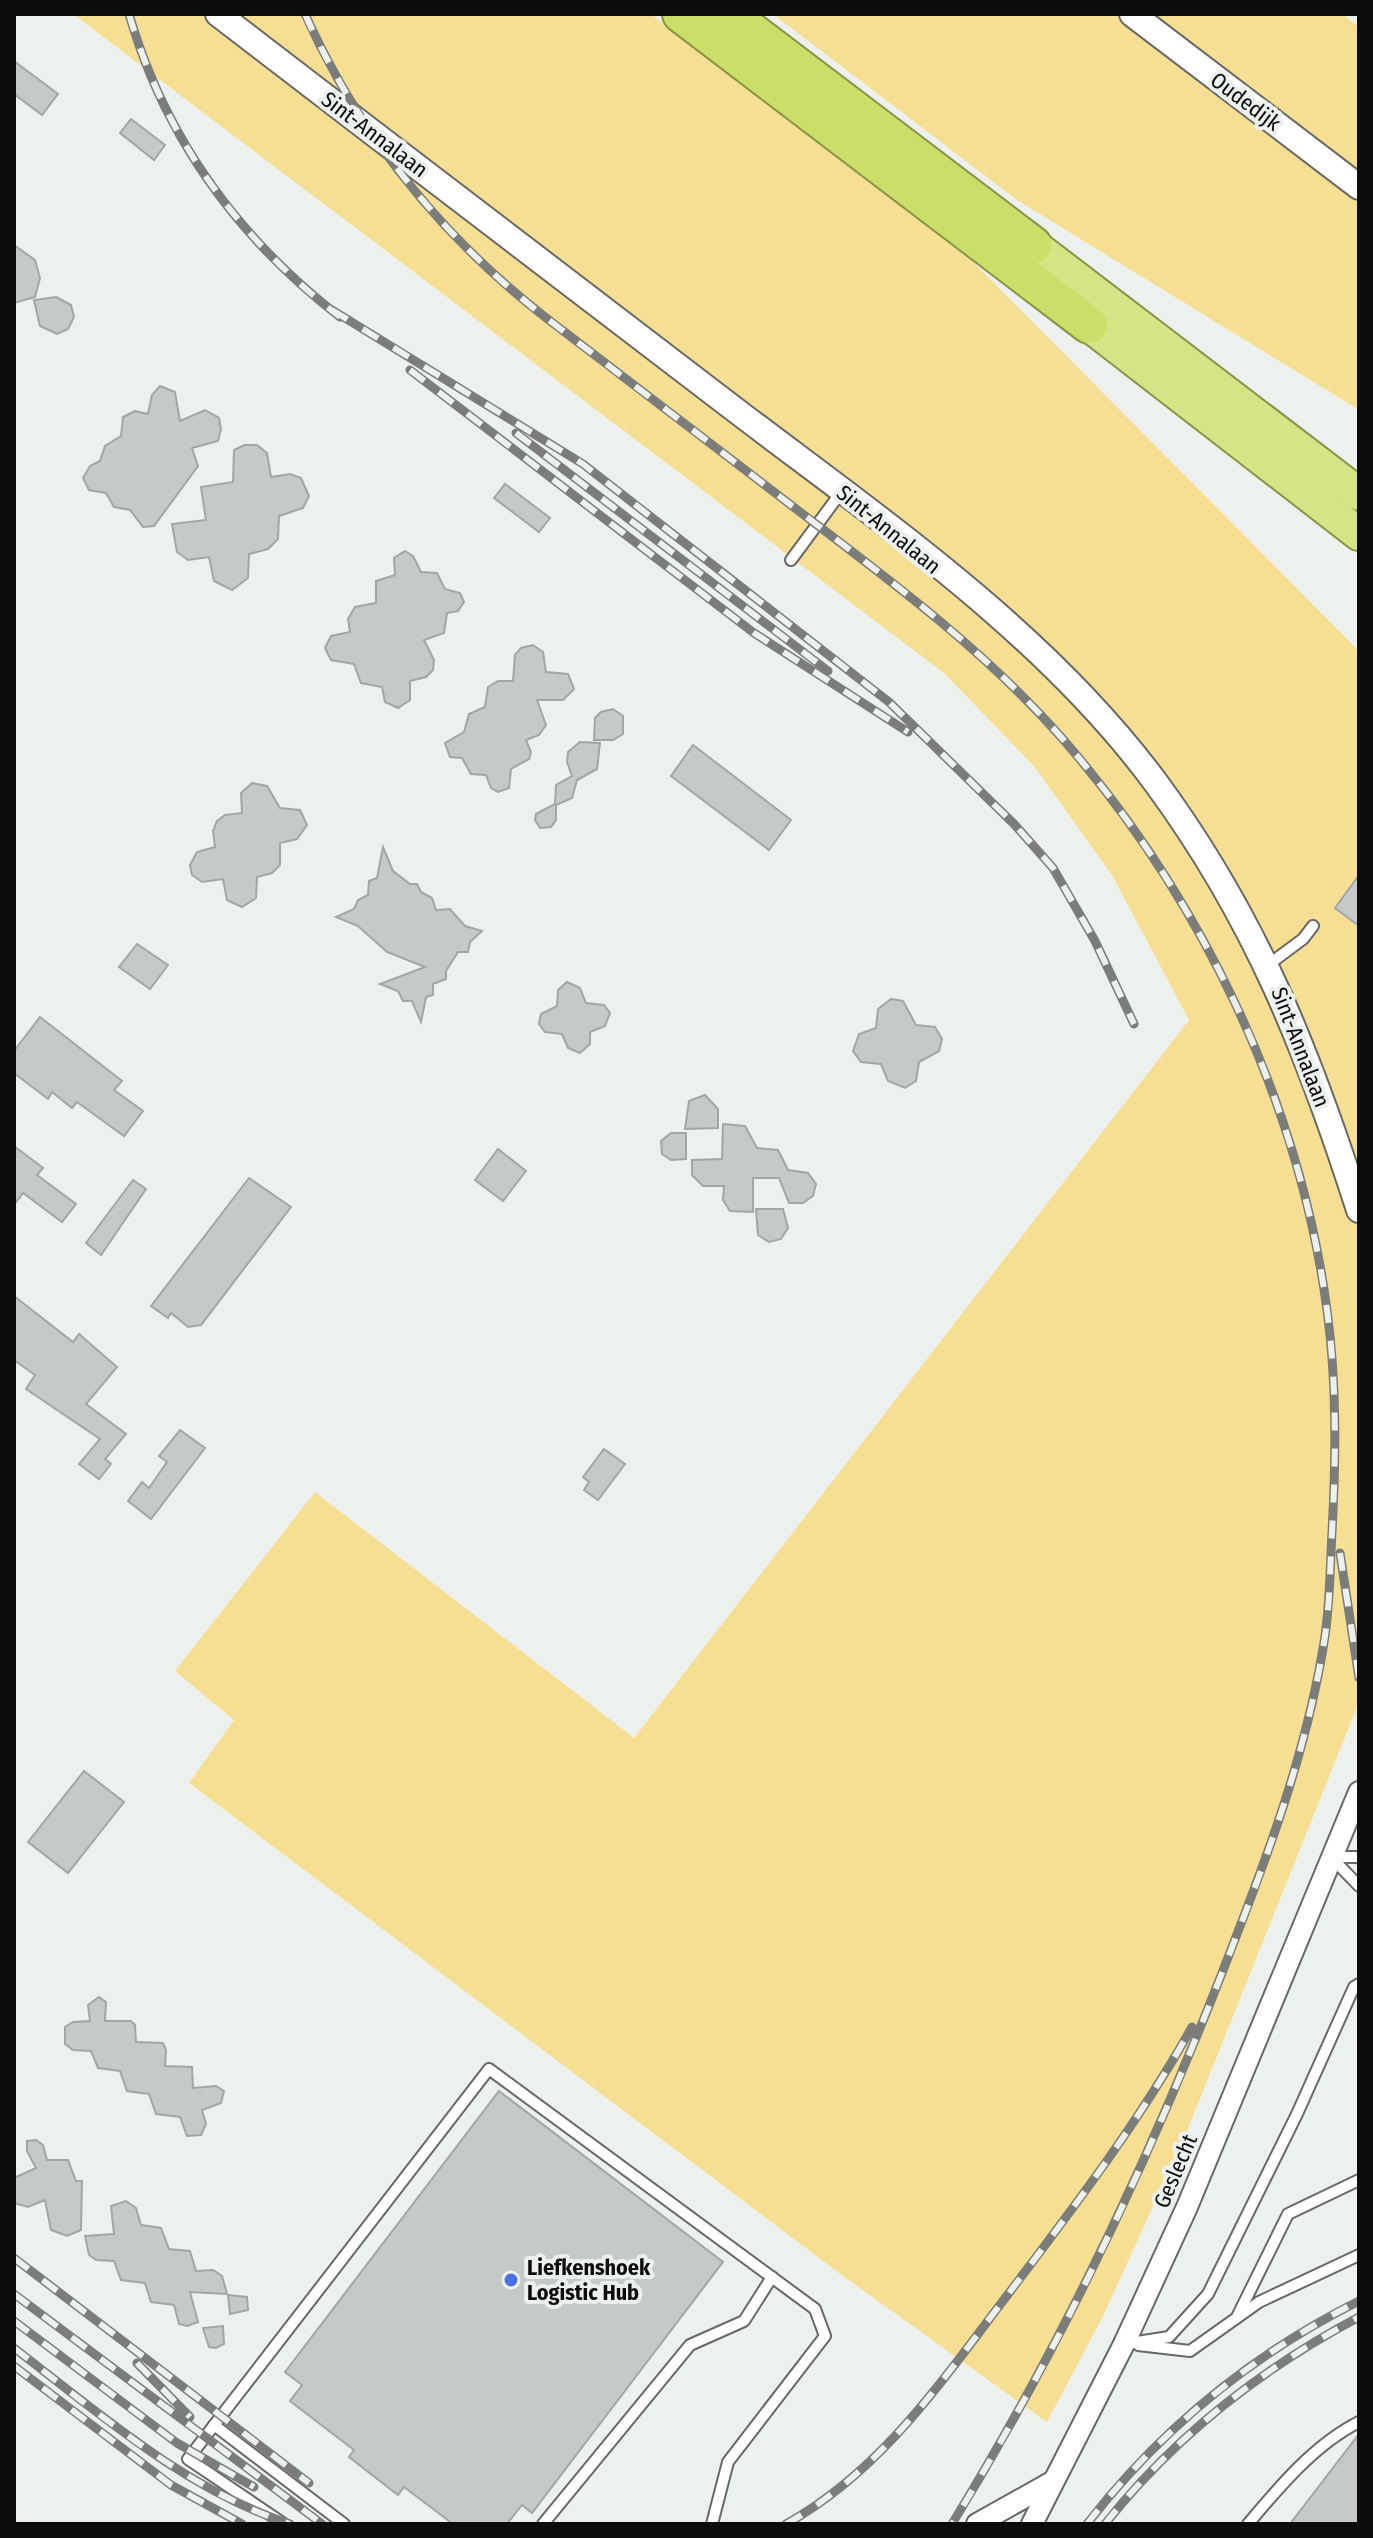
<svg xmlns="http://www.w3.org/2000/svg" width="1373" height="2538" viewBox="0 0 1373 2538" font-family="'Fira Sans Condensed',sans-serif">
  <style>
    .green { fill: #f6df93 }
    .building { fill: #c5cac8; stroke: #a2a6a4; stroke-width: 2 }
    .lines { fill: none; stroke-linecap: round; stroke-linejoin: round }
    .service-casing { stroke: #676966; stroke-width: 14 }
    .minor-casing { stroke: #676966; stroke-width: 24 }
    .tertiary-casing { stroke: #676966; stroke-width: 28 }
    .trunk-casing { stroke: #879447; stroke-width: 36 }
    .motorway-casing { stroke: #879447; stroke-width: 40 }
    .service { stroke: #fff; stroke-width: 10 }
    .minor { stroke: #fff; stroke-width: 20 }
    .tertiary { stroke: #fff; stroke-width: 24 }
    .trunk { stroke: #d4e486; stroke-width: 32 }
    .motorway { stroke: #cade68; stroke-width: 36 }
    .rail-casing { stroke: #7a7d7a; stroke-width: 9 }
    .rail { stroke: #edf1ed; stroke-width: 6; stroke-dasharray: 18; stroke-linecap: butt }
    .poi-dot { fill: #4a70e3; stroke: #edf1ed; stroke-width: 3 }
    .labels { text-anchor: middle; stroke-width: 8; stroke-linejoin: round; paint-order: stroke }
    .street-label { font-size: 22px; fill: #0b0c0b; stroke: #edf1ed }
    .poi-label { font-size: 22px; font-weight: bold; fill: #0b0c0b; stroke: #edf1ed; text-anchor: start }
  </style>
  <rect width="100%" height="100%" fill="#edf1ed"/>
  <!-- green -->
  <g class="green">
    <polygon points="73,14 651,14 971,260 1359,651 1359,1702 1183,2141 1103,2316 1047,2422 839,2273 189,1783 234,1720 175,1671 315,1492 634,1738 1189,1020 1112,875 1034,766 944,673"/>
    <polygon points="773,14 1342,14 1359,27 1359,410 1017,200"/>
  </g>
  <!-- building -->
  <g class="building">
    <polygon points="14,61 58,94 42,115 14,94"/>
    <polygon points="131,119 165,145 154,160 120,133"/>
    <polygon points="14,245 35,260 40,278 35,297 14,303"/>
    <polygon points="56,297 71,305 74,317 68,329 57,334 40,326 34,300"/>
    <polygon points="160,386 175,392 180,421 205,410 219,418 221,429 218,441 192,448 198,466 154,526 143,527 130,510 114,507 106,493 89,490 83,478 90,466 100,461 105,446 121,436 123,417 135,411 148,414 152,395"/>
    <polygon points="245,445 257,445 267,453 271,477 290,474 301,478 309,496 303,508 279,516 278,539 268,549 249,554 248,578 232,590 214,581 209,557 188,560 177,552 172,524 206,520 201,487 233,482 234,450"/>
    <polygon points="505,484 550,518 539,532 494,498"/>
    <polygon points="405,551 413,556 421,572 437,573 445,589 460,593 464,602 458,611 447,613 444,633 424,640 434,660 433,670 426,677 410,681 410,700 398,708 385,702 382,687 361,683 354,664 331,660 325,648 331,636 350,632 348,619 355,607 376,603 376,581 395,575 394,558"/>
    <polygon points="533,645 543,652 546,672 568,674 574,689 563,700 537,700 546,725 539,735 526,740 531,752 529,759 511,769 509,788 498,792 491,788 486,775 471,774 462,758 450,757 445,743 464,732 469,714 485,707 488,687 498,681 513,681 515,655 521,648"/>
    <polygon points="613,709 623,716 623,734 613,740 594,740 595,718 601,712"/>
    <polygon points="580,742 600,743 597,769 577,780 572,798 556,805 556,820 551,827 540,828 535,820 536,814 555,804 556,785 572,776 567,762 568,752"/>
    <polygon points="693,745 791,820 769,850 671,776"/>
    <polygon points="252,783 267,786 280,808 300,810 307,825 297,839 280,843 280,865 272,873 257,877 256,898 242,907 227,900 223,879 202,882 192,875 190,865 197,852 215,847 213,831 217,821 225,815 242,813 241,793"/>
    <polygon points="383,847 393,871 410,884 417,884 421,892 432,898 436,910 450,909 465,926 482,931 470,942 468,952 458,952 446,971 446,979 433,984 433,995 426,997 421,1022 412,1001 403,1001 398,991 380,984 425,967 387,952 358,926 336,917 354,909 358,900 368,895 369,881 377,878"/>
    <polygon points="1359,875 1359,926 1335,908"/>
    <polygon points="137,944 168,965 150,989 119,967"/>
    <polygon points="567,982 580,988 586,1003 604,1005 610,1013 605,1026 590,1032 590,1044 580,1053 568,1048 562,1034 545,1032 539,1024 541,1014 557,1006 558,990"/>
    <polygon points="891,999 903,1001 916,1025 935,1027 942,1039 939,1051 919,1062 916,1081 905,1088 888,1081 881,1064 861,1062 853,1051 859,1034 876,1028 878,1009"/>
    <polygon points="40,1017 122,1081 114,1090 143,1111 124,1136 77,1102 72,1108 52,1092 48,1099 14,1073 14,1051"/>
    <polygon points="705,1095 718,1109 718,1128 685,1129 689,1101"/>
    <polygon points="723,1124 745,1126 757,1148 778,1150 788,1170 808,1173 816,1184 813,1196 803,1203 789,1203 779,1178 753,1178 753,1212 730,1211 723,1200 724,1186 703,1186 692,1175 692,1160 722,1159"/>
    <polygon points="671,1133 686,1133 686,1159 671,1160 662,1154 661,1141"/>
    <polygon points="14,1146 43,1168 37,1175 76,1204 62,1222 23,1193 14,1205"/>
    <polygon points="498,1149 526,1171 503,1201 475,1180"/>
    <polygon points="249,1178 291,1207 201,1325 188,1327 171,1313 168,1318 151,1306"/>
    <polygon points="133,1180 146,1189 101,1255 86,1243"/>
    <polygon points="756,1209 783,1209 788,1228 781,1239 769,1242 758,1235"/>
    <polygon points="14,1296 73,1342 79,1334 117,1367 86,1404 126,1434 105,1459 111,1464 99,1479 79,1464 100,1439 26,1389 35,1375 14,1360"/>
    <polygon points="180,1430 205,1448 151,1519 128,1501 142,1482 149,1488 167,1462 159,1456"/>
    <polygon points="604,1449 625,1464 598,1500 584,1490 589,1482 583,1477"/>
    <polygon points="84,1771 124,1802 68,1873 28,1842"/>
    <polygon points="99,1997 106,2002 105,2021 131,2021 135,2025 136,2042 163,2043 166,2050 165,2066 192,2067 193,2088 216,2086 224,2091 221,2103 202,2110 206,2124 201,2135 187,2136 180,2117 156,2114 149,2094 127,2091 120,2071 98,2068 91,2051 73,2050 65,2044 65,2027 73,2022 90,2021 88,2005"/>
    <polygon points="499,2091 723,2262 532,2513 522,2505 507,2524 453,2524 404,2487 398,2495 349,2457 354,2450 290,2401 302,2385 285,2372"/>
    <polygon points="36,2140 43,2145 47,2160 68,2160 76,2181 82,2181 81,2230 67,2236 51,2230 45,2200 28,2207 14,2203 14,2178 36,2168 27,2151 27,2141"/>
    <polygon points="126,2201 136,2208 141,2225 161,2228 169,2249 190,2251 196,2271 213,2270 222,2276 227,2294 190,2292 198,2322 187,2326 179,2324 174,2305 151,2302 145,2283 121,2280 114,2261 96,2260 89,2255 85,2236 114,2234 111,2206"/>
    <polygon points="228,2295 247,2297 248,2310 230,2314"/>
    <polygon points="223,2326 224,2344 216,2348 209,2347 203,2328"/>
    <polygon points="1359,2434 1359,2524 1290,2524"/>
  </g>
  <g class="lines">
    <defs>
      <g id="service">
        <polyline points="791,560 842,491"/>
        <polyline points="1268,965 1303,939 1313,926"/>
        <polyline points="1331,1857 1359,1886"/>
        <polyline points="1331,1857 1359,1857"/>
        <polyline points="1238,2315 1288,2214 1359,2180"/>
        <polyline points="1124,2344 1169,2337 1208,2294 1297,2114 1354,1987 1359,1984"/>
        <polyline points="1138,2345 1190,2351 1259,2302 1359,2255"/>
        <polyline points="214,2425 344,2524"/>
        <polyline points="284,2524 188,2459 489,2069 815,2309 825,2336 728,2462 712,2524"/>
        <polyline points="543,2524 690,2345 744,2321 772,2277"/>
        <path d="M1248 2524C1279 2487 1315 2444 1359 2422"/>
      </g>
      <g id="minor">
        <polyline points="977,2524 1052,2482"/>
        <polyline points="1032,2524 1124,2344 1187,2207 1359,1792"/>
      </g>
      <g id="tertiary">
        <path d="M218 14C391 147 564 279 738 412 884 523 1046 634 1156 783 1256 919 1308 1051 1359 1210"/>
        <polyline points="1132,14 1359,187"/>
      </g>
      <g id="trunk">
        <polyline points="1033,245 1359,494"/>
        <polyline points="1089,325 1359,534"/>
      </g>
      <g id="motorway">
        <polyline points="681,14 1089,325"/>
        <polyline points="729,14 1033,245"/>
      </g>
    </defs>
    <!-- service casing -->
    <use href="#service" class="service-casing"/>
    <!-- minor casing -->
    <use href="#minor" class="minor-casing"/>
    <!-- tertiary casing -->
    <use href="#tertiary" class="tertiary-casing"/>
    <!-- trunk casing -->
    <use href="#trunk" class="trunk-casing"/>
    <!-- motorway casing -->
    <use href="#motorway" class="motorway-casing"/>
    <!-- service -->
    <use href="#service" class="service"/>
    <!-- minor -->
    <use href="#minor" class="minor"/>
    <!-- tertiary -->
    <use href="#tertiary" class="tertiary"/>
    <!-- trunk -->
    <use href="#trunk" class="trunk"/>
    <!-- motorway -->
    <use href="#motorway" class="motorway"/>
    <defs>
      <g id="rail">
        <path d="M129 14C165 138 238 238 340 317"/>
        <path d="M305 14C359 134 441 236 545 317 631 383 718 449 804 515 895 584 986 652 1061 737 1200 896 1299 1100 1327 1310 1337 1384 1336 1458 1332 1532 1330 1567 1330 1602 1325 1636 1307 1754 1265 1863 1222 1973 1147 2165 1060 2348 952 2524"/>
        <polyline points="332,310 583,464 889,702 1014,824 1053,868 1095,941 1134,1024"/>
        <polyline points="410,370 754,633 908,732"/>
        <polyline points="516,433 828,671"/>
        <polyline points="1340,1553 1359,1678"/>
        <polyline points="14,2258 309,2483"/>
        <polyline points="14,2294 322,2524"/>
        <polyline points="14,2321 177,2443 254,2487"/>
        <path d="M14 2348C100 2414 185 2489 290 2524"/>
        <polyline points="137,2363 190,2417"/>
        <polyline points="14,2366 171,2485 242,2524"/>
        <path d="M786 2524C883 2470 943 2379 1009 2293 1074 2207 1139 2122 1192 2027"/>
        <path d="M1087 2524C1160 2430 1253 2354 1359 2301"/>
        <path d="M1105 2524C1174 2437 1261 2369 1359 2317"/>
      </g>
    </defs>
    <!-- rail casing -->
    <use href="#rail" class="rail-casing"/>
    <!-- rail -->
    <use href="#rail" class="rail"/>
  </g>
  <!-- markers -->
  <circle class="poi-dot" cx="511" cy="2280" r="8"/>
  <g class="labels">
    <!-- street labels -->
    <g class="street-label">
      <text transform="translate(1246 101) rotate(37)" y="8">Oudedijk</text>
      <text transform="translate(375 134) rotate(37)" y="8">Sint-Annalaan</text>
      <text transform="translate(889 529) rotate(39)" y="8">Sint-Annalaan</text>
      <text transform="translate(1301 1047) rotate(69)" y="8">Sint-Annalaan</text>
      <text transform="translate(1175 2171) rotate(-67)" y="8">Geslecht</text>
    </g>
    <!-- poi labels -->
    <g class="poi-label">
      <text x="527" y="2275">Liefkenshoek<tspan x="527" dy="25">Logistic Hub</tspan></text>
    </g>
  </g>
  <!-- border -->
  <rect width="1373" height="2538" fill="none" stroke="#0b0c0b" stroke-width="32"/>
</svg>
